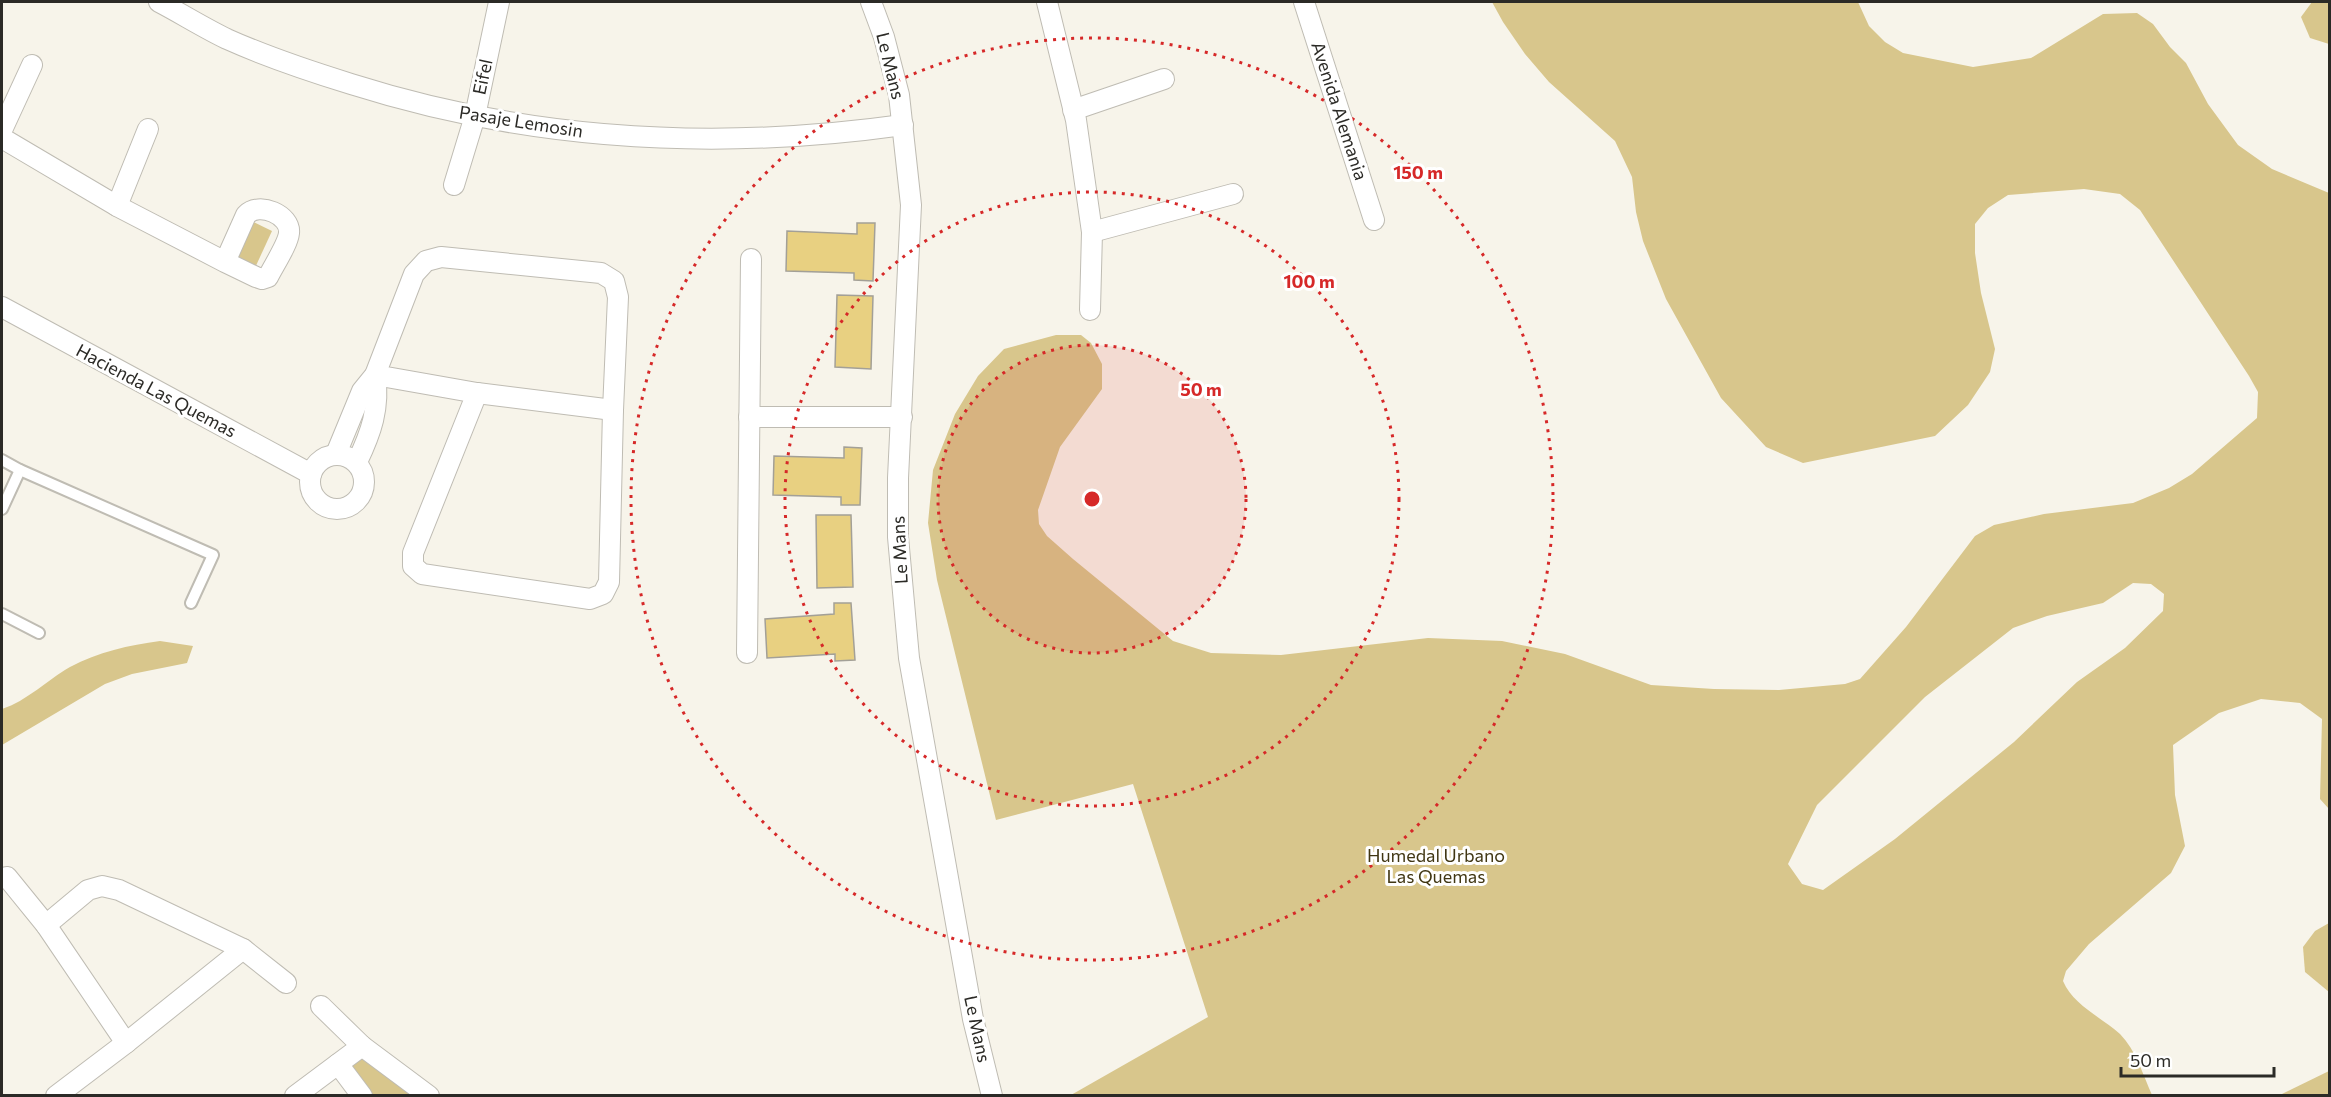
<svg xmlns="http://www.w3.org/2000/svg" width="2331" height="1097" viewBox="0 0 2331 1097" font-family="Commissioner,sans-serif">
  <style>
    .green { fill: #d8c68c; fill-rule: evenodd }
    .building { fill: #e8d081; stroke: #a3a097; stroke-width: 1.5 }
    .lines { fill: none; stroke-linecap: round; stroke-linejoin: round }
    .service-casing { stroke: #bfbcb3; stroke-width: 14 }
    .minor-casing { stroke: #bfbcb3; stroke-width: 22 }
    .service { stroke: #fff; stroke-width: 10 }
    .minor { stroke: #fff; stroke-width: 20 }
    .ring { fill: none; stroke: #d62828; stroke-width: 3; stroke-dasharray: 3 6 }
    .labels { text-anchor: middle; stroke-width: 6; stroke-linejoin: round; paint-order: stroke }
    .street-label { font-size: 18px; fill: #2b2a26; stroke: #fff }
    .park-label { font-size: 18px; fill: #403613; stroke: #fff }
    .centre { fill: #d62828; stroke: #fff; stroke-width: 3 }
    .ring-label { font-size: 18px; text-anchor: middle; font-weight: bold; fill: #d62828; stroke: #fff; stroke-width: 6; stroke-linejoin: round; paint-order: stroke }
  </style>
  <rect width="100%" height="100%" fill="#f7f4ea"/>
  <!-- green -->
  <g class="green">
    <path d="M1492 2H1858L1869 26 1885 42 1903 53 1973 67 2031 58 2103 14 2137 13 2153 24 2170 47 2186 63 2208 104 2238 145 2272 169 2329 193V809L2320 799 2322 719 2300 703 2261 699 2219 713 2173 745 2175 795 2185 846 2171 873 2089 944 2066 971 2063 981C2073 1005 2101 1017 2120 1034 2136 1050 2143 1075 2152 1095H1071L1208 1017 1133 784 996 820 937 580 928 523 933 470 955 414 978 376 1004 349 1056 335H1081L1091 343 1102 364V389L1060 447 1038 510 1039 524 1047 536 1073 559 1173 641 1211 653 1281 655 1428 638 1502 641 1565 654 1651 685 1714 689 1779 690 1845 684 1860 679 1906 627 1975 536 1994 525 2044 514 2133 503 2169 488 2192 474 2257 418 2258 392 2249 376 2140 210 2120 194 2084 189 2008 195 1988 208 1975 224V253L1981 293 1995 349 1990 372 1968 405 1935 436 1803 463 1766 447 1721 398 1666 299 1643 241 1636 212 1632 177 1615 141 1549 82 1525 54 1503 22ZM2133 583 2151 584 2164 594 2163 611 2125 648 2077 682 2014 742 1895 839 1823 890 1802 884 1788 864 1817 805 1925 697 2013 628 2047 616 2103 603Z"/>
    <polygon points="2312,2 2329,2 2329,44 2310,38 2301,17"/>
    <polygon points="247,219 272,231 254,270 229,258"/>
    <path d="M160 641 193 646 187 663 132 674 105 684 2 745V709C27 701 47 680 70 667 98 652 129 645 160 641Z"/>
    <polygon points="2329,923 2329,992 2305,972 2303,947 2315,931"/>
    <polygon points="363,1058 414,1095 373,1095 348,1064"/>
    <polygon points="2329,1071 2329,1095 2280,1095"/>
  </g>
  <!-- building -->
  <g class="building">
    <polygon points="857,223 875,223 873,281 854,280 854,273 786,271 787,231 857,234"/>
    <polygon points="837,295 873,296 871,369 835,367"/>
    <polygon points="844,447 862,448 860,505 841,505 841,497 773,495 774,456 844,458"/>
    <polygon points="816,515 851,515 853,587 817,588"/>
    <polygon points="834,603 851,603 855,660 835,661 835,654 767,658 765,619 834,614"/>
  </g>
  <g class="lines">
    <defs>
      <g id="service">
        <polyline points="2,460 20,470"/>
        <polyline points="2,509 20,470 213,555 191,603"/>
        <polyline points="2,614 39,633"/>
      </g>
      <g id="minor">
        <path d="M159 2C182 14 204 28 227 39 267 57 309 71 351 84 531 141 717 151 903 125"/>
        <polyline points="871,2 884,37 899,95 911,205 898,478 898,537 909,658 973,1019 992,1096"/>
        <polyline points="1047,2 1076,120 1092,232 1090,310"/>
        <polyline points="1304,2 1374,220"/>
        <polyline points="1073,110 1164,79"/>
        <polyline points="2,130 32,65"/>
        <path d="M2 138 117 206 225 262 256 277 262 279 268 277C274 265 288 244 289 233 291 215 259 201 246 215L225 262"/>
        <polyline points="454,185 475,116 499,2"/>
        <polyline points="117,206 148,129"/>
        <polyline points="1092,232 1233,194"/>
        <polyline points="2,307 311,474"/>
        <polyline points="477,393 613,410"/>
        <polyline points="749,417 902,417"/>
        <polyline points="336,454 362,391 375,375 414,274 426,261 441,257 601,273 614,281 618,297 613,410 609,582 603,594 590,599 422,574 413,566 413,553 477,393 375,375"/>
        <circle cx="337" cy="482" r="27"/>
        <path d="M357 462C371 433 380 408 375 375"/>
        <polyline points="747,653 751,259"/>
        <polyline points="7,877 46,925 126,1043"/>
        <polyline points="46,925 88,890 102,886 119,890 243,949 286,983"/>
        <polyline points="321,1006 362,1046 429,1096"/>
        <polyline points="338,1064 362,1096"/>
        <polyline points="56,1096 126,1043 243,949"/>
        <polyline points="295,1096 362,1046"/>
      </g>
    </defs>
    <!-- service casing -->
    <use href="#service" class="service-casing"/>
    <!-- minor casing -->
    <use href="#minor" class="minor-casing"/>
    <!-- service -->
    <use href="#service" class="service"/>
    <!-- minor -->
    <use href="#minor" class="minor"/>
  </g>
  <!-- distance rings -->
  <circle cx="1092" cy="499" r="154" fill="#d62828" fill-opacity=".12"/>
  <g class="ring">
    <circle cx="1092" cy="499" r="154"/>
    <circle cx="1092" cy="499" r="307"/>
    <circle cx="1092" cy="499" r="461"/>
  </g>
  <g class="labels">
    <!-- street labels -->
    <g class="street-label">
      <text transform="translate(890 66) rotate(76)" y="6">Le Mans</text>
      <text transform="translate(483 77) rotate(-78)" y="6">Eifel</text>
      <text transform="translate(1339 111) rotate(72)" y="6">Avenida Alemania</text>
      <text transform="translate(521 122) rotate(9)" y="6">Pasaje Lemosin</text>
      <text transform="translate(156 391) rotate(28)" y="6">Hacienda Las Quemas</text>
      <text transform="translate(900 550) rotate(-93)" y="6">Le Mans</text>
      <text transform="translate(977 1029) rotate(78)" y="6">Le Mans</text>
    </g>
    <!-- park labels -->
    <g class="park-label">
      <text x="1436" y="862">Humedal Urbano<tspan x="1436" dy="21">Las Quemas</tspan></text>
    </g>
  </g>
  <circle cx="1092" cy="499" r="9" class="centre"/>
  <g class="ring-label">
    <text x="1418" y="179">150 m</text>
    <text x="1309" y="288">100 m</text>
    <text x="1201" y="396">50 m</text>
  </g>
  <!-- border -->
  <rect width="2331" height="1097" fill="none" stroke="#2b2a26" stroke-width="6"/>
  <!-- scale -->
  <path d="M2121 1067v9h153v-9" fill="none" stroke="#2b2a26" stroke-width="3"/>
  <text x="2130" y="1067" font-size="18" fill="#2b2a26" stroke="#ffffff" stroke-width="4.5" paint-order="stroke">50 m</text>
</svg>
